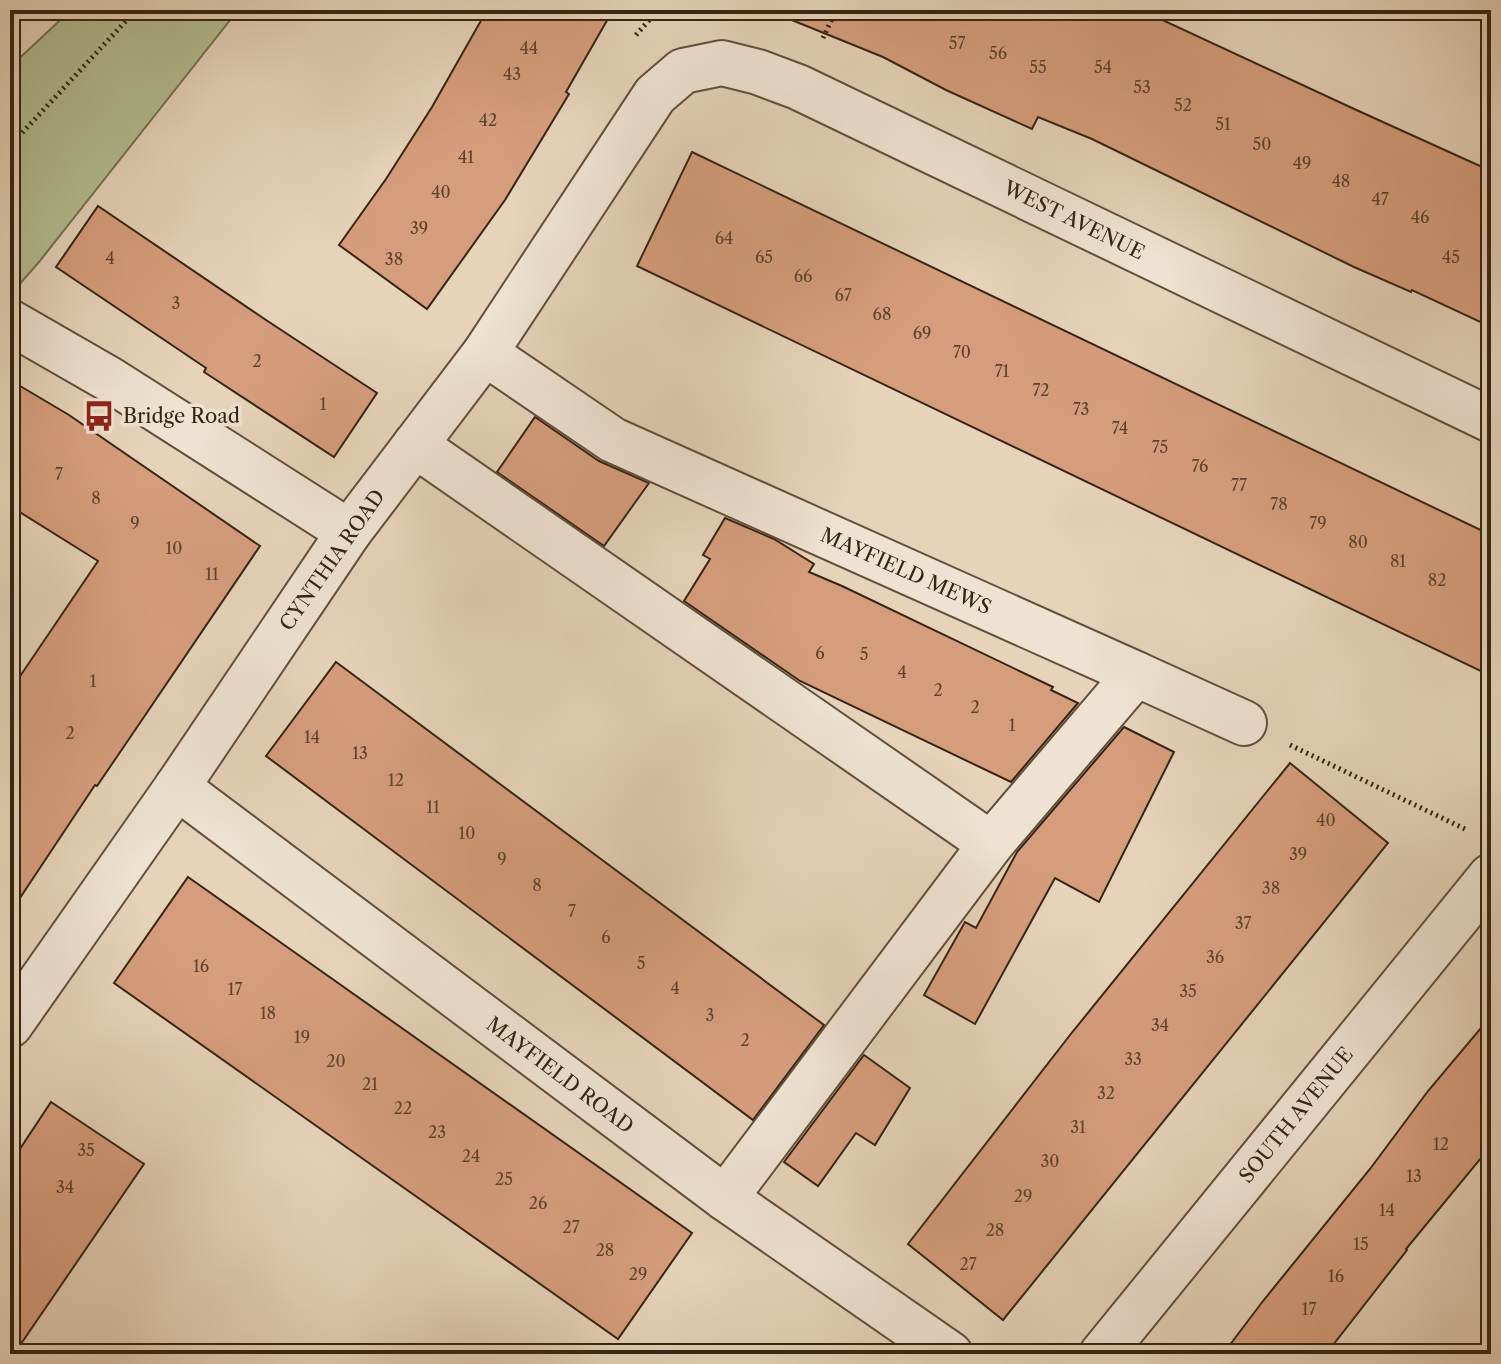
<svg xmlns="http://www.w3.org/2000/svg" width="1501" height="1364" viewBox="0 0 1501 1364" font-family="'Libre Caslon Text',serif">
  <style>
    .green { fill: #b2bd92; stroke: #747152; stroke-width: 2 }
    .building { fill: #d69d7c; stroke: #362512; stroke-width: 2 }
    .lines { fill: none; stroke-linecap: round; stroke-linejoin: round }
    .minor-casing { stroke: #62503c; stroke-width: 48 }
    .path { stroke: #362512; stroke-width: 5; stroke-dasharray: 2 4; stroke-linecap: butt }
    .minor { stroke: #efe2d2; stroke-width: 44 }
    .labels { text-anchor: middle; stroke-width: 7; stroke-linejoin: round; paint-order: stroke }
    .number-label { font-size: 16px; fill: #5e432c }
    .street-label { font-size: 20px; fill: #362512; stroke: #efe2d2 }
    .poi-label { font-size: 20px; fill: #362512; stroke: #efe2d2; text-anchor: start }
  </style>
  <rect width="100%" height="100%" fill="#e6d3ba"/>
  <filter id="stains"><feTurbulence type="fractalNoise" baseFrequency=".0025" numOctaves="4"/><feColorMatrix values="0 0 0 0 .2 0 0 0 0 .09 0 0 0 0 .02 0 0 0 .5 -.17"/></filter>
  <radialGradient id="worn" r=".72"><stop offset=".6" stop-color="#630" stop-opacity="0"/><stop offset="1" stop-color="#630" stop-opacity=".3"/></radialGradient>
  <!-- green -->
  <polygon class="green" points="71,10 238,10 39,262 10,295 10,67"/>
  <!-- building -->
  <g class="building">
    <polygon points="487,10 613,10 566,92 569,94 505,200 427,309 339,245 386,179 432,107"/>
    <polygon points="772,10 1141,10 1352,108 1491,171 1491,327 1412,290 1411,292 1354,267 1092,139 1038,117 1032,129 946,90 883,57 772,12"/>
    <polygon points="692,152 1491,535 1491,676 637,266"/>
    <polygon points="98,206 266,320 377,393 334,457 204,372 206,368 56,267"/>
    <polygon points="10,380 69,415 260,546 129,739 97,786 95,785 10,913 10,691 98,561 10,506"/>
    <polygon points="535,417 599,461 649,483 604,546 497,472"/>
    <polygon points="725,518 774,539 814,564 809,572 842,586 1053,687 1051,690 1078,703 1011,782 800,681 684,601 710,559 703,555"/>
    <polygon points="336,662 824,1025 753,1120 266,756"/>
    <polygon points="1124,727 1174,752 1099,902 1055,878 975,1024 924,995 965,922 976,928 1017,852"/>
    <polygon points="1290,763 1388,843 1003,1320 908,1244 1070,1035"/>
    <polygon points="188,877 692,1233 618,1339 114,983"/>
    <polygon points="1491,1016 1491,1146 1406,1249 1407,1250 1326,1354 1223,1354 1263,1301 1370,1169 1428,1091"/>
    <polygon points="864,1055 910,1088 875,1145 856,1133 818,1186 784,1162"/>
    <polygon points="51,1102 144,1164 14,1354 10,1354 10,1164"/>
  </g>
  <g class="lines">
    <defs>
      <g id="minor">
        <polyline points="10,322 109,379 349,532"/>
        <polyline points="485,353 613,440 1136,674 991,844 725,1198"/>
        <polyline points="415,445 991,844"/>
        <polyline points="1136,674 1244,723"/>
        <polyline points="177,787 725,1198 950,1354"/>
        <polyline points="10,1025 177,787 349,532 485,353 655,95 683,71 722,63 758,72 798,87 1491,420"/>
        <polyline points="1102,1354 1491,876"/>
      </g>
    </defs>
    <!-- minor casing -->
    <use href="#minor" class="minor-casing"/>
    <!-- path -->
    <g class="path">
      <polyline points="636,35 651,18 683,11 689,12"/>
      <polyline points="823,38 836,10"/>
      <polyline points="10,146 136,10"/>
      <polyline points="1290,745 1465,829"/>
    </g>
    <!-- minor -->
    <use href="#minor" class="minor"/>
  </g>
  <!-- icons -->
  <defs>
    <symbol id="bus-bare" viewBox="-9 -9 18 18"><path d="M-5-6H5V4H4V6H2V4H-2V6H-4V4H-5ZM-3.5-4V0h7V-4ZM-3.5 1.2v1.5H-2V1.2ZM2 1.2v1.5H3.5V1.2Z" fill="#8f2418" stroke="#efe2d2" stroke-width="2.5" paint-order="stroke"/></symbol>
  </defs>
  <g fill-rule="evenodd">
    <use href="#bus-bare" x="77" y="394" width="44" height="44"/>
  </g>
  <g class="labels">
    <!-- number labels -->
    <g class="number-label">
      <text x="957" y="49">57</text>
      <text x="529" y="54">44</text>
      <text x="998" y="59">56</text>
      <text x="1038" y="73">55</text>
      <text x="1103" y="73">54</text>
      <text x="512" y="80">43</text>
      <text x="1142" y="93">53</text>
      <text x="1183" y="111">52</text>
      <text x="488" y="126">42</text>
      <text x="1223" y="130">51</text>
      <text x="1262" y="150">50</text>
      <text x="466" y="163">41</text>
      <text x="1302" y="169">49</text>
      <text x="1341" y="187">48</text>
      <text x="441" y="198">40</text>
      <text x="1380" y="205">47</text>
      <text x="1420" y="223">46</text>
      <text x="419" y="234">39</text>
      <text x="724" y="244">64</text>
      <text x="764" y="263">65</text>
      <text x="1451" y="263">45</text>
      <text x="110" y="264">4</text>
      <text x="394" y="265">38</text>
      <text x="803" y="282">66</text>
      <text x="843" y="301">67</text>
      <text x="176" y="309">3</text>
      <text x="882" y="320">68</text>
      <text x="922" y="339">69</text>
      <text x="962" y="358">70</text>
      <text x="257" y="367">2</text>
      <text x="1002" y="377">71</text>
      <text x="1041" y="396">72</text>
      <text x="323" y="410">1</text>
      <text x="1081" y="415">73</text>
      <text x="1120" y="434">74</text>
      <text x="1160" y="453">75</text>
      <text x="1200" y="472">76</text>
      <text x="59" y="480">7</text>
      <text x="1239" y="491">77</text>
      <text x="96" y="504">8</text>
      <text x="1279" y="510">78</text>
      <text x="135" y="529">9</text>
      <text x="1318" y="529">79</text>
      <text x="1358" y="548">80</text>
      <text x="174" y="554">10</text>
      <text x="1398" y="567">81</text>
      <text x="212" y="580">11</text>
      <text x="1437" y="586">82</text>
      <text x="820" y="659">6</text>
      <text x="864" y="660">5</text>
      <text x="902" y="678">4</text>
      <text x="93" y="687">1</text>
      <text x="938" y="696">2</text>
      <text x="975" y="713">2</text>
      <text x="1012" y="731">1</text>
      <text x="70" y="739">2</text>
      <text x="312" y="743">14</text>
      <text x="360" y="759">13</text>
      <text x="396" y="786">12</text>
      <text x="433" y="813">11</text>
      <text x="1326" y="826">40</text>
      <text x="467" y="839">10</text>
      <text x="1298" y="860">39</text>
      <text x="502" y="865">9</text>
      <text x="537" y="891">8</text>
      <text x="1271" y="894">38</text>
      <text x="572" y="917">7</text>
      <text x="1243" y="929">37</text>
      <text x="606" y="943">6</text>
      <text x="1215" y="963">36</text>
      <text x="641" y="969">5</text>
      <text x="201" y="972">16</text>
      <text x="675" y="994">4</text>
      <text x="235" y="995">17</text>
      <text x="1188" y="997">35</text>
      <text x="268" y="1019">18</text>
      <text x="710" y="1021">3</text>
      <text x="1160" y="1031">34</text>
      <text x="302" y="1043">19</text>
      <text x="745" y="1046">2</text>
      <text x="1133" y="1065">33</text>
      <text x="336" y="1067">20</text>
      <text x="370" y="1090">21</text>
      <text x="1106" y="1099">32</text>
      <text x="403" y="1114">22</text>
      <text x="1078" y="1133">31</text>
      <text x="437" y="1138">23</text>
      <text x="1441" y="1150">12</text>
      <text x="86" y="1156">35</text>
      <text x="471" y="1162">24</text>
      <text x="1050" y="1167">30</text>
      <text x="1414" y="1182">13</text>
      <text x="504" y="1185">25</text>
      <text x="65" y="1193">34</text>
      <text x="1023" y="1202">29</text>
      <text x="538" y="1209">26</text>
      <text x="1387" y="1216">14</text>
      <text x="571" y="1233">27</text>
      <text x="995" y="1236">28</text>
      <text x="1361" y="1250">15</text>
      <text x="605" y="1256">28</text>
      <text x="968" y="1270">27</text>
      <text x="638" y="1280">29</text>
      <text x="1336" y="1282">16</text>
      <text x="1309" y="1315">17</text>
    </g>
    <!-- street labels -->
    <g class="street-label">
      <text transform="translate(1074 220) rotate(26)" y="7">WEST AVENUE</text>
      <text transform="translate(332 560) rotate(-55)" y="7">CYNTHIA ROAD</text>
      <text transform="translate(906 571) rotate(24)" y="7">MAYFIELD MEWS</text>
      <text transform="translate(560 1075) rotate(37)" y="7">MAYFIELD ROAD</text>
      <text transform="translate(1296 1115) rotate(-51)" y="7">SOUTH AVENUE</text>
    </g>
    <!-- poi labels -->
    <g class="poi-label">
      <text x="123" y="423">Bridge Road</text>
    </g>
  </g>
  <!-- margin -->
  <rect width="1501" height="1364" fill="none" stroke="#e6d3ba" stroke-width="40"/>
  <rect x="12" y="12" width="1477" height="1340" fill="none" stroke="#362512" stroke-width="4"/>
  <rect x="20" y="20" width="1461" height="1324" fill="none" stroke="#362512" stroke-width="2"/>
  <rect width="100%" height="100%" filter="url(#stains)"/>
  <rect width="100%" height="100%" fill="url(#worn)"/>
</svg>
